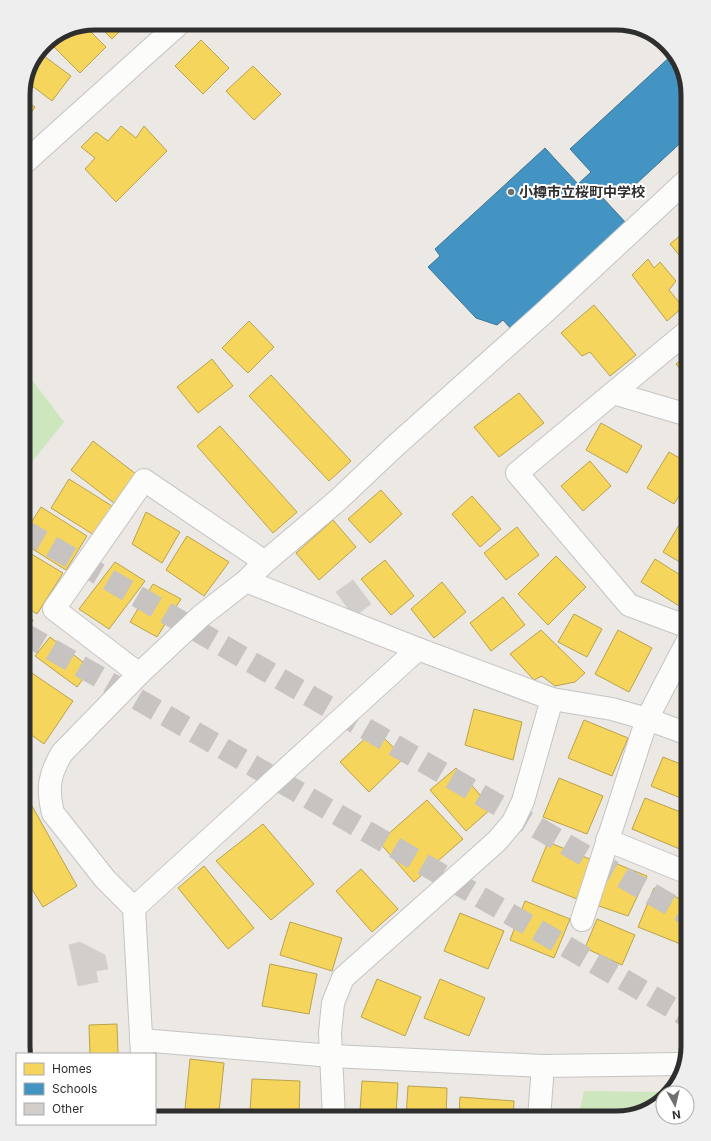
<svg xmlns="http://www.w3.org/2000/svg" width="711" height="1141" viewBox="0 0 711 1141" font-family="Inter,'Noto Sans JP',sans-serif">
  <style>
    .green { fill: #cee6be }
    .homes { fill: #f6d55c; stroke: #baa34e }
    .schools { fill: #4393c3; stroke: #3d7596 }
    .building { fill: #d1cecb; stroke: #d7d4d0 }
    .lines { fill: none; stroke-linecap: round; stroke-linejoin: round }
    .highway-tunnel { stroke: #c6c3c0; stroke-width: 22; stroke-dasharray: 22 11; stroke-linecap: butt }
    .minor-casing { stroke: #c5c4c5; stroke-width: 24 }
    .minor { stroke: #fcfcfb; stroke-width: 22 }
    .poi-dot { fill: #706f6e; stroke: #fff; stroke-width: 1.5 }
    .labels { text-anchor: middle; stroke-width: 4; stroke-linejoin: round; paint-order: stroke }
    .poi-label { font-size: 14px; font-weight: bold; fill: #2e2e2e; stroke: #fff; text-anchor: start }
    .rim { fill: none; stroke: #2e2e2e; stroke-width: 5 }
  </style>
  <rect width="100%" height="100%" fill="#ece8e4"/>
  <!-- green -->
  <g class="green">
    <polygon points="23,377 32,380 64,422 23,473"/>
    <polygon points="23,927 27,933 30,974 23,986"/>
    <polygon points="584,1091 660,1092 660,1100 648,1110 616,1118 578,1118"/>
  </g>
  <!-- homes -->
  <g class="homes">
    <polygon points="96,23 128,23 112,39"/>
    <polygon points="84,25 106,47 80,73 52,45 69,28"/>
    <polygon points="201,40 229,68 203,94 175,66"/>
    <polygon points="40,53 71,76 52,101 27,82"/>
    <polygon points="253,66 281,94 254,120 226,91"/>
    <polygon points="23,99 35,107 23,125"/>
    <polygon points="121,126 136,138 144,126 167,151 116,202 85,169 95,158 81,147 96,132 108,141"/>
    <polygon points="688,229 688,266 670,244"/>
    <polygon points="648,259 654,268 660,262 676,281 669,290 683,307 667,321 632,275"/>
    <polygon points="594,305 636,355 610,376 590,352 582,356 561,333"/>
    <polygon points="249,321 274,347 248,373 222,348"/>
    <polygon points="688,355 688,379 676,364"/>
    <polygon points="212,359 233,386 198,413 177,387"/>
    <polygon points="271,375 351,461 329,481 249,396"/>
    <polygon points="519,393 544,423 499,457 474,427"/>
    <polygon points="601,423 642,446 627,473 586,450"/>
    <polygon points="220,426 297,512 273,533 197,446"/>
    <polygon points="93,441 136,474 114,503 71,470"/>
    <polygon points="669,452 688,463 688,481 674,504 647,488"/>
    <polygon points="590,461 611,486 583,511 561,486"/>
    <polygon points="69,479 112,506 94,535 51,508"/>
    <polygon points="381,490 402,514 370,543 348,519"/>
    <polygon points="472,496 501,529 480,547 452,514"/>
    <polygon points="41,507 87,536 66,570 23,543 23,535"/>
    <polygon points="146,512 180,532 162,563 132,544"/>
    <polygon points="333,520 356,547 319,580 296,553"/>
    <polygon points="679,525 688,531 688,567 663,552"/>
    <polygon points="517,527 539,555 506,580 484,553"/>
    <polygon points="187,536 229,562 204,596 166,570"/>
    <polygon points="23,549 63,573 37,614 23,605"/>
    <polygon points="556,556 586,587 548,625 518,594"/>
    <polygon points="655,559 688,580 688,604 684,609 641,582"/>
    <polygon points="385,560 414,596 391,615 361,579"/>
    <polygon points="115,562 145,581 109,629 79,609"/>
    <polygon points="442,582 466,612 434,638 411,609"/>
    <polygon points="153,584 181,599 157,637 130,622"/>
    <polygon points="503,597 525,625 491,651 470,623"/>
    <polygon points="23,614 33,620 23,637"/>
    <polygon points="574,614 602,629 587,657 558,642"/>
    <polygon points="541,630 585,673 575,682 555,686 542,676 534,680 510,654"/>
    <polygon points="618,630 652,648 629,692 595,674"/>
    <polygon points="50,637 91,668 77,687 35,656"/>
    <polygon points="23,667 73,701 44,744 23,729"/>
    <polygon points="474,709 522,722 513,760 465,745"/>
    <polygon points="584,720 628,738 612,776 568,758"/>
    <polygon points="375,729 404,758 369,792 340,762"/>
    <polygon points="663,757 688,767 688,801 651,786"/>
    <polygon points="456,768 492,808 466,831 430,790"/>
    <polygon points="559,778 603,796 587,834 543,817"/>
    <polygon points="23,790 77,886 43,907 23,875"/>
    <polygon points="645,798 688,815 688,835 682,850 632,829"/>
    <polygon points="427,800 463,839 414,882 379,842"/>
    <polygon points="263,824 314,884 271,920 216,861"/>
    <polygon points="548,842 592,860 577,899 532,881"/>
    <polygon points="612,862 647,876 628,916 593,904"/>
    <polygon points="204,866 254,928 228,949 178,888"/>
    <polygon points="361,869 398,909 372,932 336,891"/>
    <polygon points="654,888 688,902 688,932 683,945 638,927"/>
    <polygon points="525,901 570,919 554,958 510,940"/>
    <polygon points="460,913 504,931 488,969 444,951"/>
    <polygon points="597,919 635,935 622,965 585,948"/>
    <polygon points="290,922 342,938 332,971 280,955"/>
    <polygon points="270,964 317,974 309,1014 262,1006"/>
    <polygon points="377,979 421,997 405,1036 361,1017"/>
    <polygon points="440,979 485,998 469,1036 424,1018"/>
    <polygon points="117,1024 118,1054 90,1054 89,1025"/>
    <polygon points="190,1059 224,1063 219,1112 185,1109"/>
    <polygon points="252,1079 300,1081 299,1114 250,1112"/>
    <polygon points="362,1081 398,1083 396,1114 360,1111"/>
    <polygon points="408,1086 447,1088 446,1118 406,1118"/>
    <polygon points="460,1097 514,1101 513,1118 459,1118"/>
  </g>
  <!-- schools -->
  <polygon class="schools" points="673,54 680,63 688,95 688,136 623,196 614,186 602,197 627,224 512,330 503,320 497,325 476,318 428,267 440,256 435,249 545,148 578,184 591,172 570,149"/>
  <!-- building -->
  <g class="building">
    <polygon points="353,580 371,604 354,617 336,592"/>
    <polygon points="80,942 105,955 108,969 96,971 98,982 78,986 69,945"/>
  </g>
  <g class="lines">
    <!-- highway-tunnel -->
    <g class="highway-tunnel">
      <polyline points="23,530 688,915"/>
      <polyline points="23,633 688,1017"/>
    </g>
    <defs>
      <g id="minor">
        <polyline points="23,164 180,23"/>
        <polyline points="613,393 688,331"/>
        <polyline points="246,581 418,649 552,699 612,709 647,719 688,734"/>
        <polyline points="688,627 629,605 517,473 613,393 688,415"/>
        <polyline points="139,674 54,609 144,480 265,562"/>
        <polyline points="607,840 688,873"/>
        <polyline points="134,908 418,649"/>
        <polyline points="582,920 647,719 688,640"/>
        <polyline points="141,1040 332,1056 543,1066 683,1064"/>
        <path d="M142 1054 134 908 105 879 53 813C47 788 49 775 62 753L139 674 201 616 246 581 265 562 338 500 394 447 546 311 688 179"/>
        <polyline points="334,1118 330,1033 333,1003 343,978 497,841 513,822 523,801 552,699"/>
        <polyline points="539,1118 543,1066"/>
      </g>
    </defs>
    <!-- minor casing -->
    <use href="#minor" class="minor-casing"/>
    <!-- minor -->
    <use href="#minor" class="minor"/>
  </g>
  <!-- markers -->
  <circle class="poi-dot" cx="511" cy="192" r="4"/>
  <g class="labels">
    <!-- poi labels -->
    <g class="poi-label">
      <text x="519" y="197">小樽市立桜町中学校</text>
    </g>
  </g>
  <!-- crop -->
  <path d="M0 0H711V1141H0ZM95 30H616A65 65 0 0 1 681 95V1046A65 65 0 0 1 616 1111H95A65 65 0 0 1 30 1046V95A65 65 0 0 1 95 30Z" fill="#eee" fill-rule="evenodd"/>
  <path class="rim" d="M95 30H616A65 65 0 0 1 681 95V1046A65 65 0 0 1 616 1111H95A65 65 0 0 1 30 1046V95A65 65 0 0 1 95 30Z"/>
  <!-- legend -->
  <rect x="16" y="1053" width="140" height="72" fill="#ffffff" stroke="#ababab"/>
  <rect x="24" y="1063" width="20" height="12" fill="#f6d55c" stroke="#ababab"/>
  <text x="52" y="1073" font-size="12" fill="#2e2e2e">Homes</text>
  <rect x="24" y="1083" width="20" height="12" fill="#4393c3" stroke="#ababab"/>
  <text x="52" y="1093" font-size="12" fill="#2e2e2e">Schools</text>
  <rect x="24" y="1103" width="20" height="12" fill="#d1cecb" stroke="#ababab"/>
  <text x="52" y="1113" font-size="12" fill="#2e2e2e">Other</text>
  <!-- north arrow -->
  <g transform="translate(675 1105) rotate(172)"><circle r="19" fill="#ffffff" stroke="#ababab"/>
  <path d="M0-3L7 15L0 10L-7 15Z" fill="#706f6e"/>
  <text y="-6" font-size="11" font-weight="bold" text-anchor="middle" fill="#2e2e2e">N</text>
  </g>
</svg>
